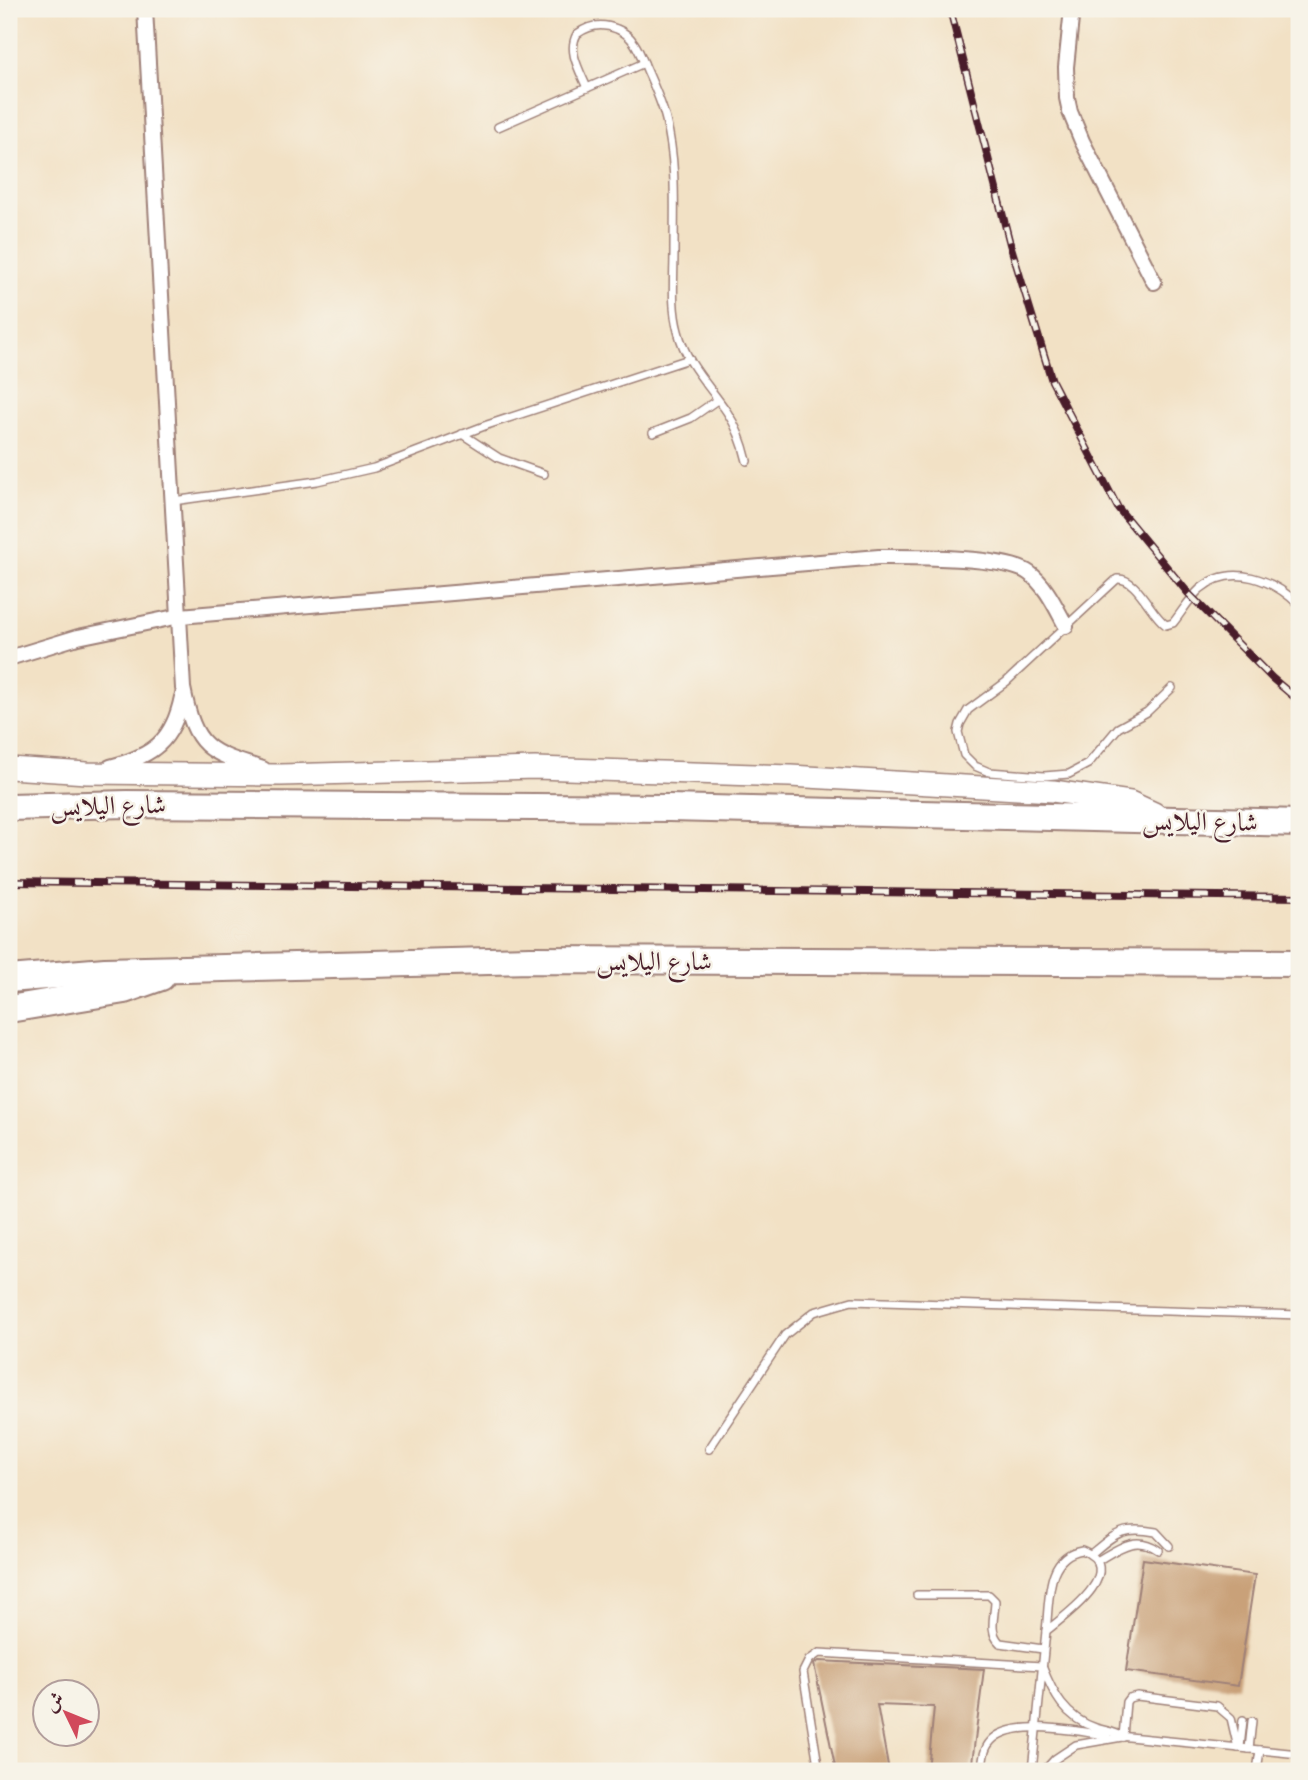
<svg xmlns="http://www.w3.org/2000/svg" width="1308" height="1780" viewBox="0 0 1308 1780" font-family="'Gentium Book Plus',Amiri,serif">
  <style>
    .building { fill: #c9a179 }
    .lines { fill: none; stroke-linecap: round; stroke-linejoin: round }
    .lane-casing { stroke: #9e8078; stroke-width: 10 }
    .street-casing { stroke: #9e8078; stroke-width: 18 }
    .secondary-casing { stroke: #9e8078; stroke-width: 24 }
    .highway-casing { stroke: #9e8078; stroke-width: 30 }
    .lane { stroke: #fff; stroke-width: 7 }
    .street { stroke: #fff; stroke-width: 14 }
    .secondary { stroke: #fff; stroke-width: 21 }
    .highway { stroke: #fff; stroke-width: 26 }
    .rail-casing { stroke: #4a1f2b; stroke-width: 8 }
    .rail { stroke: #f7f3e8; stroke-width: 5; stroke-dasharray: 16; stroke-linecap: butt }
    .labels { text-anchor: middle; stroke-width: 5; stroke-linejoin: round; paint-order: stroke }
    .street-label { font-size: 26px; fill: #4a1f2b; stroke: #f7f3e8 }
  </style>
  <rect width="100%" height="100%" fill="#f7f3e8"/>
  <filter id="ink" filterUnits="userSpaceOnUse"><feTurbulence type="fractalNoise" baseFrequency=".0143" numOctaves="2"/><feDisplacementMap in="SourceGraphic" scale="14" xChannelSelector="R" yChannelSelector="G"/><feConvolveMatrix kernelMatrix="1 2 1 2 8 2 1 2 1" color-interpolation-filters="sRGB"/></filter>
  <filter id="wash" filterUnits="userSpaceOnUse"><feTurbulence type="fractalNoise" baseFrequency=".00686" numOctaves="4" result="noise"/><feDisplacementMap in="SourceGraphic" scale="28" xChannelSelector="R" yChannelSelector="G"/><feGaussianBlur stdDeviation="1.57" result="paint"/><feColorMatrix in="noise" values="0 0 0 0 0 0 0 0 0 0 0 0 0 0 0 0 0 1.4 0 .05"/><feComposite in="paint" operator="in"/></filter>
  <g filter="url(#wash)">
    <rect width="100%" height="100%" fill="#f2e1c5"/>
    <g id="blocks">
      <!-- building -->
      <g class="building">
        <polygon points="1143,1559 1255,1575 1238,1686 1126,1671"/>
        <polygon points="819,1661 984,1669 971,1771 928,1771 934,1707 877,1705 889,1771 836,1771 814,1664"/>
      </g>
    </g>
  </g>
  <g filter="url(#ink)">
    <use href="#blocks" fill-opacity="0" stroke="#9e8078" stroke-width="2"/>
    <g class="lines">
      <defs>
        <g id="lane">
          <path d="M587 88C580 71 567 51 577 34 589 25 603 23 617 29 635 36 640 54 647 70 654 86 662 103 666 120 677 163 674 208 674 252 674 278 671 306 678 331 686 364 709 385 727 412 737 427 743 444 747 461"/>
          <polyline points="498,127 644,63"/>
          <polyline points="653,433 691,418 717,400"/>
          <polyline points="462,434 499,458 544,474"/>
          <polyline points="173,501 317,481 374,468 487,425 689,359"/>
          <path d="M1172 688 1147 712 1118 728 1088 764 1069 774 1044 776 989 772 975 766 964 755 958 732 960 724 968 710 1006 682 1117 579C1137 577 1150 614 1166 625L1173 623C1182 612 1189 599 1200 589 1232 562 1274 580 1299 605"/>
          <polyline points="709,1449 785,1335 814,1312 852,1301 1299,1315"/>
          <path d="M1082 1550C1130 1570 1065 1616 1046 1631 1050 1600 1045 1556 1082 1550Z"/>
          <path d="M1091 1554C1116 1533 1122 1526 1156 1532L1169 1546"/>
          <path d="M1097 1561C1118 1549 1135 1534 1158 1550"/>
          <path d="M917 1595H989L995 1601C995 1615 988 1632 1000 1643L1043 1649"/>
          <polyline points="1119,1736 1299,1754"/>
          <polyline points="1123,1737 1126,1702 1129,1698 1137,1696 1217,1706 1231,1718 1238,1748"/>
          <polyline points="1240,1747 1243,1720"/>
          <polyline points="1249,1749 1252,1721"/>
          <path d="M445 1771C457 1766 466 1765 478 1771"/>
          <path d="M819 1771 803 1672 809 1660 819 1653 1042 1666C1053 1694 1065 1718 1096 1728 1105 1731 1114 1731 1123 1737"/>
          <path d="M982 1771C983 1761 983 1749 991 1741 1012 1717 1078 1732 1107 1735"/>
          <polyline points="1032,1771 1046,1631"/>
          <polyline points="1044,1771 1055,1759 1076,1745 1122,1737"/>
          <polyline points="1257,1771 1260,1750"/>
        </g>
        <g id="street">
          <path d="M145 9 183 688C195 748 207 752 263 769"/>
          <polyline points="1072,9 1066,67 1067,98 1070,112 1082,141 1154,282"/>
          <path d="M9 658 78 637 180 616 879 557C911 557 1006 556 1029 573 1046 585 1056 608 1066 626"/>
          <path d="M110 767C153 756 173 741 182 697"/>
        </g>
        <polyline id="secondary" points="9,768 87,773 281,775 535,768 790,776 1053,791 1130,802 1154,813 1162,820"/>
        <g id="highway">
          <polyline points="9,807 127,804 669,808 1299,823"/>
          <polyline points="9,979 105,971 531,960 1299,963"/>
          <polyline points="9,1009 124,990 161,977"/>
        </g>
      </defs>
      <!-- lane casing -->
      <use href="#lane" class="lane-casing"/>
      <!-- street casing -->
      <use href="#street" class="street-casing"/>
      <!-- secondary casing -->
      <use href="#secondary" class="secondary-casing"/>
      <!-- highway casing -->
      <use href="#highway" class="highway-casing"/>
      <!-- lane -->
      <use href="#lane" class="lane"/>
      <!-- street -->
      <use href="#street" class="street"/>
      <!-- secondary -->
      <use href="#secondary" class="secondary"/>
      <!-- highway -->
      <use href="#highway" class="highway"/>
      <defs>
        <g id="rail">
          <polyline points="950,9 1010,244 1052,381 1118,508 1188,593 1272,678 1299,701"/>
          <polyline points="9,882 1299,897"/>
        </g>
      </defs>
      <!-- rail casing -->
      <use href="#rail" class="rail-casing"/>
      <!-- rail -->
      <use href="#rail" class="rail"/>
    </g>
  </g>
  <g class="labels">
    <!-- street labels -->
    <g class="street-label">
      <text transform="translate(108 805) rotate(-1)" y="9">شارع اليلايس</text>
      <text transform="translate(1200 821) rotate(1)" y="9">شارع اليلايس</text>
      <text x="654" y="970">شارع اليلايس</text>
    </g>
  </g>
  <!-- margin -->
  <rect width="1308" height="1780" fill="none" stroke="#f7f3e8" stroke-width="35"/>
  <!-- north arrow -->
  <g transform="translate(66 1713) rotate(313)"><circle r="33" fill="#f7f3e8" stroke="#b29e9c" stroke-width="2"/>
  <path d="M0-5L12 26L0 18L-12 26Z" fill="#d1495b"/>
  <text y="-10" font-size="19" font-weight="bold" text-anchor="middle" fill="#4a1f2b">ش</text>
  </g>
</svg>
